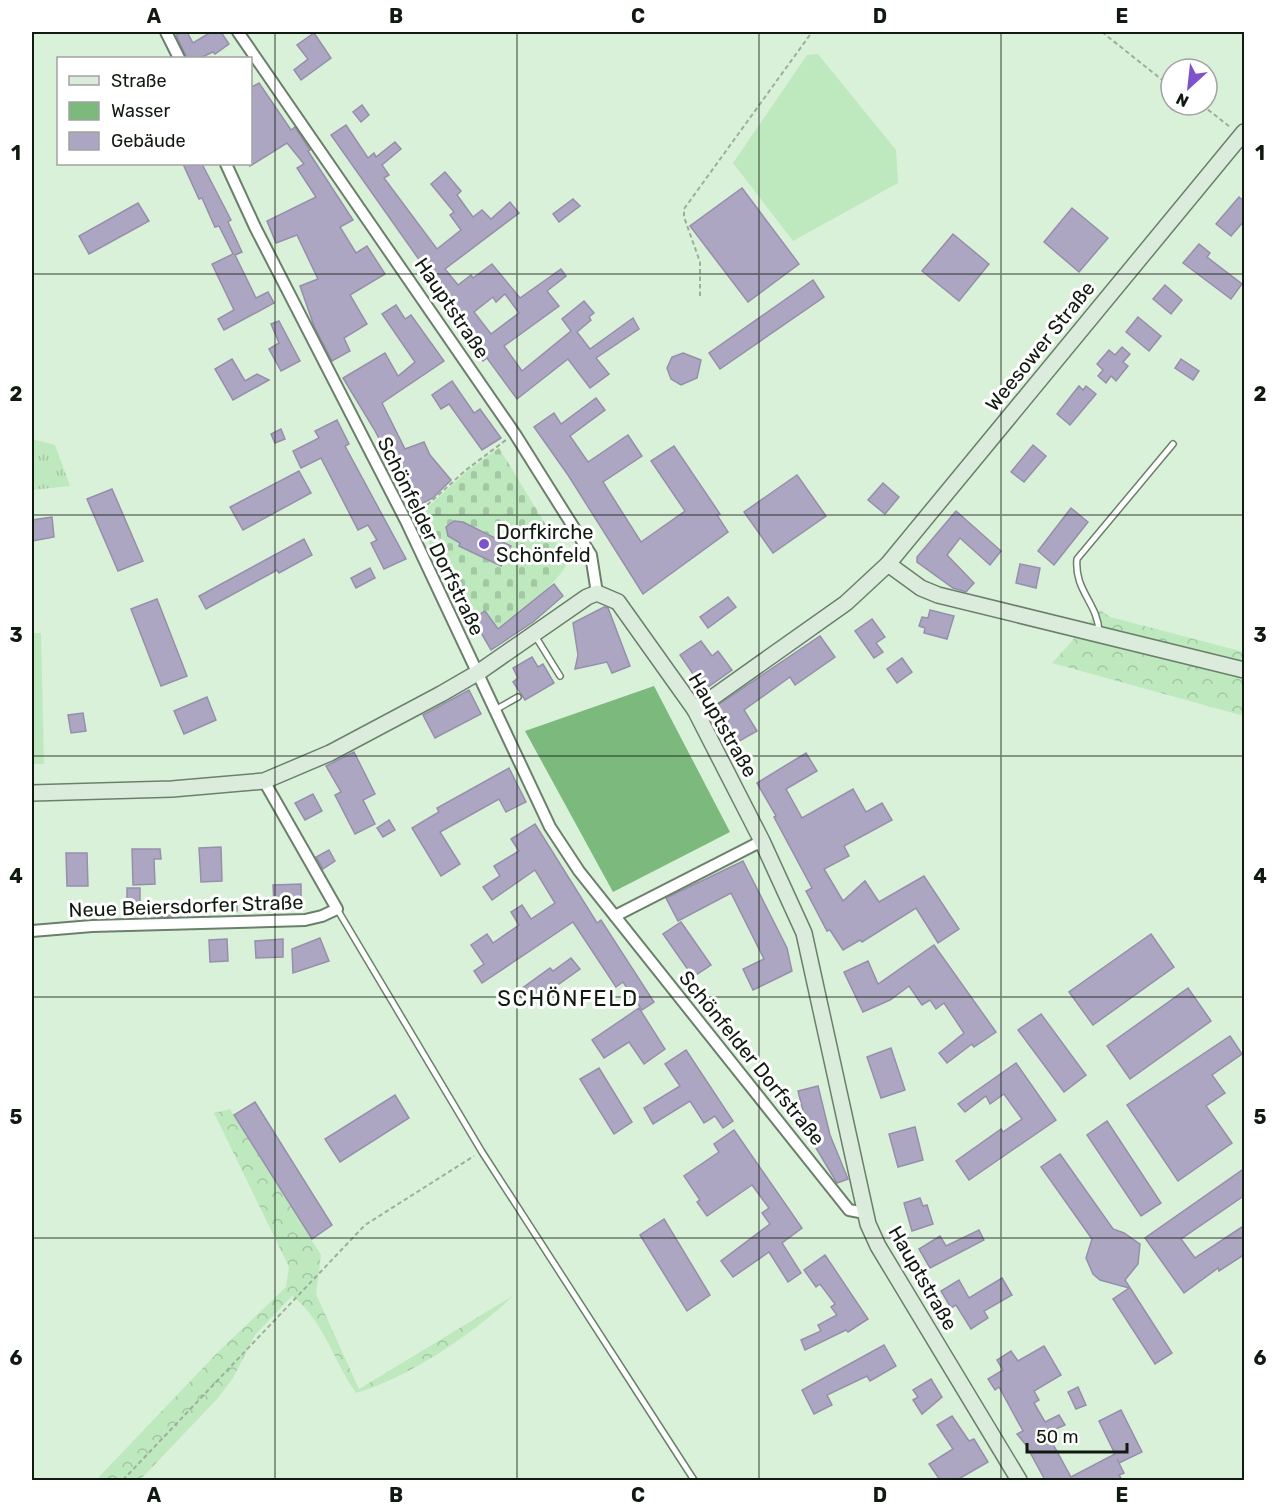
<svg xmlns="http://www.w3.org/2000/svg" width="1276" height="1512" viewBox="0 0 1276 1512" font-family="Rubik,sans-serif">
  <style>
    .grass { fill: url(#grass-tufts) }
    .forest { fill: url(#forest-crowns) }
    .cemetery { fill: url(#cemetery-stones) }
    .garden { fill: #bee9be }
    .water { fill: #7bb97c }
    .building { fill: #ada6c2; stroke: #968fab; stroke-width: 1.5; fill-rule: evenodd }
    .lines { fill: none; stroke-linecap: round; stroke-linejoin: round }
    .service-casing { stroke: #6b806b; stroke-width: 8 }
    .minor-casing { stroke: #6b806b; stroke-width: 14 }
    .secondary-casing { stroke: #6b806b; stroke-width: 18 }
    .path { stroke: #9caf9b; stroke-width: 2; stroke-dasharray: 4.5 3; stroke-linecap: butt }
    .service { stroke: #fff; stroke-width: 5 }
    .minor { stroke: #fff; stroke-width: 10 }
    .secondary { stroke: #dcecdc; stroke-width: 15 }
    .grid { fill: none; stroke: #111a11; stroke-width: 1.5; stroke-opacity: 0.55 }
    .poi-dot { fill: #7e52ca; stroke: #fff; stroke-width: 2 }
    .labels { text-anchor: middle; stroke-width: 6; stroke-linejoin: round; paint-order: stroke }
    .street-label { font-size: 20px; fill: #111a11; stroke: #fff }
    .poi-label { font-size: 20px; fill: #111a11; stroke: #fff; text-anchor: start }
    .quarter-label { font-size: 22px; letter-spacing: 1.5px; fill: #111a11; stroke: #fff }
    .neatline { fill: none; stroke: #111a11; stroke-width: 2 }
    .grid-label { font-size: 20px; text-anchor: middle; font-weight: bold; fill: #111a11 }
  </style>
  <defs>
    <pattern id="grass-tufts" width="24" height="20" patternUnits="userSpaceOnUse" patternTransform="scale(1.5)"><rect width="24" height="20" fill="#bee9be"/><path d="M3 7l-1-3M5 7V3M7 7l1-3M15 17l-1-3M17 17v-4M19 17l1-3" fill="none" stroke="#a2c7a2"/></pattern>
    <pattern id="forest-crowns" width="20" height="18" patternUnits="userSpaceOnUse" patternTransform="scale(1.5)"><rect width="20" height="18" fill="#bee9be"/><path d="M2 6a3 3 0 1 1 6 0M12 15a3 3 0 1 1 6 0" fill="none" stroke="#a2c7a2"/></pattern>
    <pattern id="cemetery-stones" width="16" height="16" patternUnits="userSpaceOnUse" patternTransform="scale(1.5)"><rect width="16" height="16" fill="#bee9be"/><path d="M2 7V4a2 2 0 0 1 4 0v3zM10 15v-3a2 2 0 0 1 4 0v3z" fill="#a2c7a2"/></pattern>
  </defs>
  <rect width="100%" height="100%" fill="#daf1d9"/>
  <!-- grass -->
  <polygon class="grass" points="32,439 55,445 70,486 32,490"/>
  <!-- forest -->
  <g class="forest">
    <polygon points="1100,610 1110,617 1244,652 1244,716 1052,663"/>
    <path d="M230 1109 321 1255 316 1294 359 1389 514 1295C476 1332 407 1379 356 1393 334 1362 323 1319 292 1296L255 1335 233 1378 218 1398 140 1480H96L216 1354 286 1287 289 1267 214 1113Z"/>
  </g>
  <!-- cemetery -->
  <path class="cemetery" d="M499 448 568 561C559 585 508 621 487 639L444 571 416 518 466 472Z"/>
  <!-- garden -->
  <g class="garden">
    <polygon points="818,54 896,150 898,183 793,241 733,163 807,55"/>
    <polygon points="32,633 41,633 44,764 32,764"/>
  </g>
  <!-- water -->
  <polygon class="water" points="654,686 730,832 613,892 525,731"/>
  <!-- building -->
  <g class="building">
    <polygon points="182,32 187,32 193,43 211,32 221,32 229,44 215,54 213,52 200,58 187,58 176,35"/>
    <polygon points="314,33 331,58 301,80 294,70 308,59 297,45"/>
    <polygon points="259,83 291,130 295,127 310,150 308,151 353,220 340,227 356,253 367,246 385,274 350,295 367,324 344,338 350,351 332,361 314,326 300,286 318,279 297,235 276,243 267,221 316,197 297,168 304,164 287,143 250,166 250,88"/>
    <polygon points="362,105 369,115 361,122 353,112"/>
    <path d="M346 125 368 158 374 153 376 157 395 142 401 149 382 165 389 175 384 178 437 249 461 230 450 215 454 212 431 184 445 172 461 191 457 195 473 217 482 210 491 219 510 202 519 213 445 269 458 285 471 275 473 278 492 264 520 298 561 269 566 276 547 291 559 306 504 346 522 371 571 331 562 319 584 301 594 313 589 317 591 320 577 332 590 349 633 318 639 329 596 358 609 374 590 388 568 359 517 399 487 358 483 361 446 310 448 308 443 301 420 272 425 268 331 135ZM505 294 519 313 491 334 474 312 493 297 496 302Z"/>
    <polygon points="183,164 202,164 231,220 228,222 242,252 235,255 256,298 268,292 274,303 224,330 218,319 234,310 212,264 233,254 219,226 215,227 202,198 199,199"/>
    <polygon points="742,188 799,264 748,302 690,226"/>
    <polygon points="1239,197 1245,202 1245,220 1231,236 1216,224"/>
    <polygon points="573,199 580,206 559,222 553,214"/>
    <polygon points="138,203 149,221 89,254 79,236"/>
    <polygon points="1072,208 1108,238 1079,272 1044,242"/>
    <polygon points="953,234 989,264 959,301 922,271"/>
    <polygon points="1199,244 1210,253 1207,257 1242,284 1231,299 1183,263"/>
    <polygon points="813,280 824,297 720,369 709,353"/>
    <polygon points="1165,285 1182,300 1171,314 1153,299"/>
    <polygon points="396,305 405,319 411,315 444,361 382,403 405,449 424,442 430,455 451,480 433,498 415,507 374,429 343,378 385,353 398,376 415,362 382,314"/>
    <polygon points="1138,317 1161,336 1149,351 1126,332"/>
    <polygon points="279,321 300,361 281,371 269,349 279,343 271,324"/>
    <polygon points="1122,347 1130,354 1123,362 1128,366 1116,381 1111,376 1106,383 1098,376 1103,370 1097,364 1109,350 1115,355"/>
    <polygon points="683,353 701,360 697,378 681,385 671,379 667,368 672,357"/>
    <polygon points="232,359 245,381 257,374 269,380 233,400 215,369"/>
    <polygon points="1181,359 1199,371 1193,380 1175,368"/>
    <polygon points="452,381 474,413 480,409 501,438 482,450 449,404 441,409 432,395"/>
    <polygon points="1079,386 1083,390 1086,386 1096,394 1070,425 1057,414"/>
    <polygon points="596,398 605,410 570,436 588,462 628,435 642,456 603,482 641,542 685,511 651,461 674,446 720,514 717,515 728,532 643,594 568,475 534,427 554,413 561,424"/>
    <polygon points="337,420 349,444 345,446 406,559 384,569 371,543 377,540 368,525 358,530 321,458 301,468 293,451 319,438 315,431"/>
    <polygon points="281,429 285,439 275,443 271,434"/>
    <polygon points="1033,445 1046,456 1024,482 1011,472"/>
    <polygon points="299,471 311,493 243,530 230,507"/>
    <polygon points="797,475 826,516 773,553 744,512"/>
    <polygon points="883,483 899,497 885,514 868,500"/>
    <polygon points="112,489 143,561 118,571 87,499"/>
    <polygon points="1071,508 1088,522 1054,565 1038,551"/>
    <polygon points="956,511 1001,551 990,565 960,538 947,555 974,583 966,592 953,588 917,562 917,557"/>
    <polygon points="52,517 54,537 32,541 32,520"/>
    <polygon points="454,521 463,522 511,546 501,566 459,546 460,543 448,536 446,527"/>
    <polygon points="304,539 312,555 279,573 277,570 206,609 199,596"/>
    <polygon points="1020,564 1040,568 1036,588 1016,583"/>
    <polygon points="370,568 375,578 356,588 351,578"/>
    <polygon points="554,584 563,596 533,622 491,650 473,619 485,611 498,629"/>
    <polygon points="728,597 736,607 708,628 700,617"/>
    <polygon points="157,599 187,676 161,686 131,609"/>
    <polygon points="604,607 608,608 630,666 612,673 607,662 575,669 578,655 573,623"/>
    <polygon points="930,610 954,616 947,639 924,633 925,628 919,626 922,617 928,618"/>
    <polygon points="872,619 885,637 876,643 883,652 874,658 855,631"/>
    <polygon points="820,636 835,657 795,685 790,677 744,710 757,731 736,743 715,707"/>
    <polygon points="701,641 712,656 718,651 732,670 704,690 680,655"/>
    <polygon points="532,657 538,667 543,664 554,683 525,700 513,682 518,678 513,668"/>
    <polygon points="902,658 912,672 897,683 887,669"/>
    <polygon points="469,690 481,714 435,738 423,715"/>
    <polygon points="207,697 216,720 184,734 174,711"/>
    <polygon points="83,713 86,731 71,733 68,715"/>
    <polygon points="354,752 375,794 363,800 375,824 355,834 335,795 341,792 326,766"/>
    <polygon points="806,753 817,771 786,789 802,818 853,789 866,812 882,803 892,820 844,846 849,856 824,869 843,901 865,881 879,902 924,876 959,929 938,943 916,908 862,942 860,940 843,950 830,930 827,931 806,891 812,888 774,817 776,816 757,783"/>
    <polygon points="509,768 526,802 506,812 499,799 440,832 460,864 441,876 412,828 439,812 437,808"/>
    <polygon points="313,794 322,811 305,820 295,803"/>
    <polygon points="389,820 395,830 383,837 377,828"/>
    <polygon points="535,824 597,923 601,920 654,1002 642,1010 623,982 616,987 573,922 482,983 474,971 484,964 471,945 487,934 493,943 519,925 511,912 522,905 531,919 555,903 535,870 492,900 483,887 500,876 494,866 519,851 511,839"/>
    <polygon points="221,847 222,881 201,882 199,848"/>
    <polygon points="132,849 160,849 161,859 154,859 155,884 133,885"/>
    <polygon points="329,850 335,861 323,869 316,857"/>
    <polygon points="66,853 87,853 88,886 67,886"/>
    <polygon points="743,861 787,948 792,971 753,990 743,969 764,959 731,893 678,921 666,898"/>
    <polygon points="301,884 301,904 274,905 273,885"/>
    <rect x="127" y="888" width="13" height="22"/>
    <polygon points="224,900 237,900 237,911 225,911"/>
    <polygon points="154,906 171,906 171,916 154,917"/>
    <polygon points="681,922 711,965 693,977 663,934"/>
    <polygon points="1151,934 1174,967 1093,1025 1069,992"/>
    <polygon points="320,938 329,961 293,973 292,949"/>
    <polygon points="227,939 228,961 210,962 209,940"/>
    <polygon points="283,939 283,957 256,958 255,941"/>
    <polygon points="934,945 996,1032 974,1047 972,1044 947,1063 939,1053 964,1033 944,1003 936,1009 930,1000 922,1005 909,986 890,1000 863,1012 844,972 868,961 878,984"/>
    <polygon points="571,958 580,969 528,1006 517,992 550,968 553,971"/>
    <polygon points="1188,988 1211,1021 1130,1079 1107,1046"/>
    <polygon points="639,1008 665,1049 644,1064 629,1042 604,1058 592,1040"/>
    <polygon points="1041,1014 1086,1075 1064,1092 1018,1030"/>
    <polygon points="1230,1036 1242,1054 1212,1075 1225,1093 1206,1106 1232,1143 1178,1181 1127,1105"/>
    <polygon points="891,1048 905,1090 881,1098 867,1057"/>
    <polygon points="686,1050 733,1121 723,1128 715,1116 704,1123 690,1101 653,1124 644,1108 680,1086 665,1064"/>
    <polygon points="1016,1063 1056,1120 969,1180 956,1161 1001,1129 1003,1132 1022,1119 1004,1094 990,1104 986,1096 965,1112 958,1104"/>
    <polygon points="599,1068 632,1122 614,1134 580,1079"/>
    <polygon points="818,1086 830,1135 848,1179 837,1183 810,1138 798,1091"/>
    <polygon points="395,1095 409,1118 340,1162 325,1139"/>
    <polygon points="255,1102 332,1225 312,1239 234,1115"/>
    <polygon points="1107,1121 1161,1203 1141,1216 1087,1135"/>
    <polygon points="915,1127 923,1160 898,1167 889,1134"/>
    <polygon points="734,1130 802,1228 782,1243 801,1273 788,1282 769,1252 733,1277 721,1261 770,1224 762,1213 769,1208 752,1185 707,1216 697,1202 700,1200 684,1176 719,1152 714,1144"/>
    <polygon points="1060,1154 1113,1229 1124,1233 1140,1244 1138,1264 1125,1280 1172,1353 1155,1364 1113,1299 1129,1288 1100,1280 1093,1274 1086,1258 1092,1239 1041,1167"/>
    <polygon points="1245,1168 1245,1195 1181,1239 1195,1258 1245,1225 1245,1254 1219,1271 1218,1268 1184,1293 1145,1238"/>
    <polygon points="920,1198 923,1206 927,1205 933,1224 912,1231 904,1203"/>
    <polygon points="664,1219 710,1295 687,1311 640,1235"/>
    <polygon points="979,1230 984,1240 930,1268 919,1249 940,1236 946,1246"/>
    <polygon points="825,1255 868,1319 848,1332 846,1330 805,1350 801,1340 821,1331 818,1325 837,1315 831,1307 835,1304 820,1284 816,1287 804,1270"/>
    <polygon points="1002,1278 1012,1295 984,1311 988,1318 971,1329 956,1305 951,1308 941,1291 959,1280 969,1298"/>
    <polygon points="884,1345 896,1366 870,1381 867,1376 827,1395 832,1405 814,1414 802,1390"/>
    <polygon points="1044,1346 1061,1375 1034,1391 1039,1400 1034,1403 1045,1422 1059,1415 1065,1425 1047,1433 1071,1477 1115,1454 1099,1421 1121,1410 1142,1452 1119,1463 1117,1459 1124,1473 1119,1475 1122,1480 1045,1480 1026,1445 1017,1434 1023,1431 999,1387 995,1390 988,1379 1003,1370 997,1360 1011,1351 1018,1361"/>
    <polygon points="931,1379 942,1397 922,1414 913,1400 918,1397 913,1390"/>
    <polygon points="1078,1387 1086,1405 1076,1409 1068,1392"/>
    <polygon points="952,1416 969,1441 974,1439 988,1462 957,1480 940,1480 929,1464 953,1449 937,1425"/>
  </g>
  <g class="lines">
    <defs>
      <g id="service">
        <path d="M1099 632C1098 603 1074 591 1077 559L1173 444"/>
        <polyline points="534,634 560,676"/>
        <polyline points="495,710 518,697"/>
        <polyline points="337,909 482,1152 694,1480"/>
      </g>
      <g id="minor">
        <polyline points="166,32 179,58"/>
        <polyline points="238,32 515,434 591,555 597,593"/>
        <polyline points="226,164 255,227 407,523 550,827 579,871 849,1210 865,1213"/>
        <polyline points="615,916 762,841"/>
        <polyline points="32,931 92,926 305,920 322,916 337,909 264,781"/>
      </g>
      <g id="secondary">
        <polyline points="888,564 921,588 938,595 1244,670"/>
        <polyline points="695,710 846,603 888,564 1244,132"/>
        <polyline points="32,793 172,789 264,781 330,753 441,694 479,672 587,597 597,593 618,602 695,710 762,841 804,933 868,1224 878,1246 1019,1480"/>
      </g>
    </defs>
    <!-- service casing -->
    <use href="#service" class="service-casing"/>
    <!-- minor casing -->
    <use href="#minor" class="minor-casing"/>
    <!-- secondary casing -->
    <use href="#secondary" class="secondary-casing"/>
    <!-- path -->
    <g class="path">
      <polyline points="1102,32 1171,87"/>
      <polyline points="1202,105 1230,127"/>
      <polyline points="700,296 700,262 684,217 684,209 812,32"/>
      <polyline points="416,515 466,470 506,440"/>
      <polyline points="123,1480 365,1225 474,1156"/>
    </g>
    <!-- service -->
    <use href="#service" class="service"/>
    <!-- minor -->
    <use href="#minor" class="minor"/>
    <!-- secondary -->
    <use href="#secondary" class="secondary"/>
  </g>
  <!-- grid -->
  <path class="grid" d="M275 32V1480M517 32V1480M759 32V1480M1001 32V1480M32 274H1244M32 515H1244M32 756H1244M32 997H1244M32 1238H1244"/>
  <!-- markers -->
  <circle class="poi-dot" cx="484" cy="544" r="6"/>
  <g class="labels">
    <!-- street labels -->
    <g class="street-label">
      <text transform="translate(452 308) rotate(56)" y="7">Hauptstraße</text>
      <text transform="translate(1040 346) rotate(-51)" y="7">Weesower Straße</text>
      <text transform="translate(431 536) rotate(64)" y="7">Schönfelder Dorfstraße</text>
      <text transform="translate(723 725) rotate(60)" y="7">Hauptstraße</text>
      <text transform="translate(186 906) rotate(-2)" y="7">Neue Beiersdorfer Straße</text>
      <text transform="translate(752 1058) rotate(51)" y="7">Schönfelder Dorfstraße</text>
      <text transform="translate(923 1278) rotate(60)" y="7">Hauptstraße</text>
    </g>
    <!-- poi labels -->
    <g class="poi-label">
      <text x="496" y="539">Dorfkirche<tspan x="496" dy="23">Schönfeld</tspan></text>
    </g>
    <!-- quarter labels -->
    <g class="quarter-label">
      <text x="568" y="1006">SCHÖNFELD</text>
    </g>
  </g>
  <!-- border -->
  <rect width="1276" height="1512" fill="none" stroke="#ffffff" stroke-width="66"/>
  <!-- legend -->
  <rect x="57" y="57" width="195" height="108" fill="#ffffff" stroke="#a0a3a0" stroke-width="1.5"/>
  <rect x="69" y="76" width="30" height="9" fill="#dcecdc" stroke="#a0a3a0" stroke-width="1.5"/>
  <text x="111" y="87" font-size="18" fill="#111a11">Straße</text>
  <rect x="69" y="102" width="30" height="18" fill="#7bb97c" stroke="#a0a3a0" stroke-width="1.5"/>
  <text x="111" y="117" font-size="18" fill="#111a11">Wasser</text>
  <rect x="69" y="132" width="30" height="18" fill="#ada6c2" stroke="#a0a3a0" stroke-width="1.5"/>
  <text x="111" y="147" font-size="18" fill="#111a11">Gebäude</text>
  <!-- north arrow -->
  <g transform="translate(1189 87) rotate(207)"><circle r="28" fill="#ffffff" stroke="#a0a3a0" stroke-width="1.5"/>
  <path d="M0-4.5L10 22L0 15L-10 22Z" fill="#7e52ca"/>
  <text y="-9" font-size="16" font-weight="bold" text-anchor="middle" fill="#111a11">N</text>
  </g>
  <!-- scale -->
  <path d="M1027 1443v9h100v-9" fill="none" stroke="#111a11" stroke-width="3"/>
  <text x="1036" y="1443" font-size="18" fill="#111a11" stroke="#ffffff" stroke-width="4.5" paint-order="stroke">50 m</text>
  <rect x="33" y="33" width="1210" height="1446" class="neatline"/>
  <g class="grid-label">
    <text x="154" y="23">A</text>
    <text x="396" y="23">B</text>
    <text x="638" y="23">C</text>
    <text x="880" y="23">D</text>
    <text x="1122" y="23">E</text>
    <text x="16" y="160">1</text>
    <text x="1260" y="160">1</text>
    <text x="16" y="401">2</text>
    <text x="1260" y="401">2</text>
    <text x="16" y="642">3</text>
    <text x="1260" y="642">3</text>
    <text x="16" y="883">4</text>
    <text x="1260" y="883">4</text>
    <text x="16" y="1124">5</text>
    <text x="1260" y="1124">5</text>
    <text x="16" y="1365">6</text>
    <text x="1260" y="1365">6</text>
    <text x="154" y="1502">A</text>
    <text x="396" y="1502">B</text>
    <text x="638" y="1502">C</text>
    <text x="880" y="1502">D</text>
    <text x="1122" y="1502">E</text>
  </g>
</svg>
